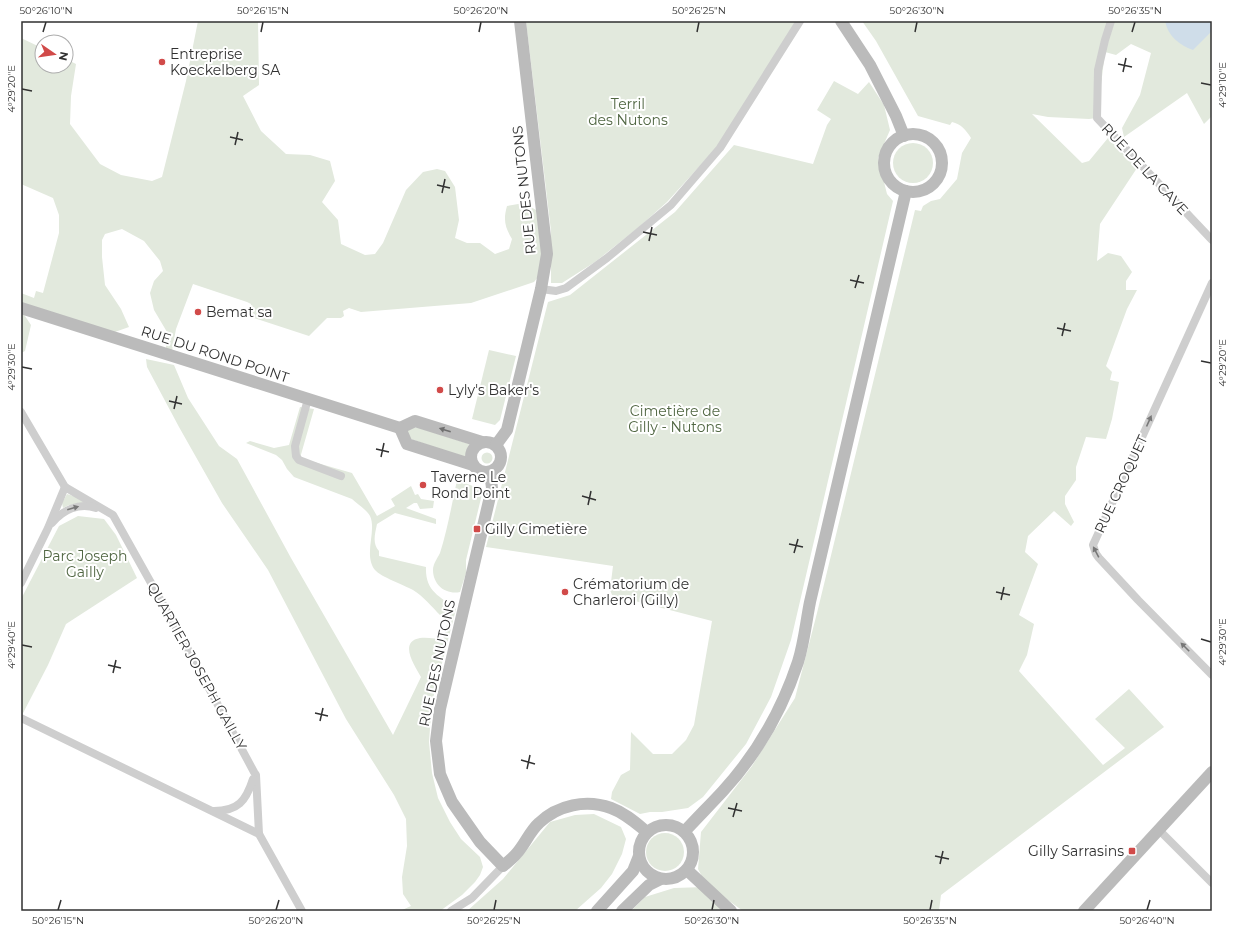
<svg xmlns="http://www.w3.org/2000/svg" width="1233" height="932" viewBox="0 0 1233 932" font-family="Montserrat,sans-serif">
  <style>
    .green { fill: #e2e9dd }
    .water { fill: #cfdde9 }
    .lines { fill: none; stroke-linecap: round; stroke-linejoin: round }
    .street { stroke: #cecece; stroke-width: 8 }
    .secondary { stroke: #bbb; stroke-width: 12 }
    .oneway { fill: #787878 }
    .oneway2 { fill: #6f6f6f }
    .ticks { fill: none; stroke: #313131; stroke-width: 1.5 }
    .poi-dot { fill: #d14a49; stroke: #fff; stroke-width: 1.5 }
    .labels { text-anchor: middle; stroke-width: 4; stroke-linejoin: round; paint-order: stroke }
    .poi-label { font-size: 14px; fill: #313131; stroke: #fff; text-anchor: start }
    .park-label { font-size: 14px; fill: #516743; stroke: #fff }
    .street-label { font-size: 14px; fill: #313131; stroke: #fff }
    .neatline { fill: none; stroke: #313131; stroke-width: 1.5 }
    .ticks-label { font-size: 10px; text-anchor: middle; fill: #313131 }
  </style>
  <rect width="100%" height="100%" fill="#fff"/>
  <!-- green -->
  <g class="green">
    <path d="M198 21H258L259 85 243 96 261 131 286 154 310 155 330 161 335 181 322 202 338 220 341 244 365 255 375 254 383 243 406 190 423 172 437 169 445 171 455 187 459 220 455 238 467 243H480L495 254 509 249 512 239C505 227 503 220 507 206L524 203 536 210 542 254V272L534 282 471 303 361 312 349 308 343 311 344 316 341 318H327L309 336 251 317 250 315 251 304 247 302 193 284 176 329 172 351 166 348 167 332 154 310 150 293 154 281 163 271 160 261 144 241 122 229 105 234 102 240V257L105 285 121 309 129 327 112 333 21 305V293L34 298 36 291 43 293 59 233V215L53 198 21 184V38L42 48V66H66V59L76 64 71 96 70 124 100 164 121 175 152 181 162 177 186 81Z"/>
    <polygon points="526,21 796,21 717,147 667,202 639,227 595,262 562,283 551,283 551,231"/>
    <path d="M862 21H1212V116L1204 124 1187 93 1124 137 1122 128 1140 95 1151 53 1131 44 1116 55 1105 52 1097 118 1089 119 1048 117 1032 114 1082 163 1089 161 1108 138 1137 168 1100 224 1097 261 1108 253 1121 256 1132 272 1126 281V290H1137L1127 309 1106 366 1112 372 1110 380 1119 382 1112 419 1106 439 1086 437 1076 467V480L1065 496V504L1074 522 1071 526 1054 511 1028 536 1025 552 1038 564 1019 615 1034 624 1027 655 1019 671 1103 765 1125 748 1095 719 1129 689 1164 727 941 895 939 911H743L706 884 698 869 701 832 752 766 795 698 817 613 915 210 921 211 923 206 931 201 940 199 957 179 962 153 971 138C966 130 961 124 952 122L950 125 918 116 876 41Z"/>
    <polygon points="834,81 858,94 869,82 884,105 890,130 878,158 887,194 893,201 791,640 771,697 746,744 703,797 688,808 662,812 650,812 640,814 611,799 612,792 621,775 630,770 631,732 653,754 672,754 686,740 694,725 712,621 612,595 610,590 613,566 486,547 548,302 570,295 675,212 734,145 813,164 827,125 831,119 817,110"/>
    <circle cx="913" cy="163" r="20"/>
    <polygon points="23,313 31,325 25,351 21,353 21,318"/>
    <polygon points="489,350 516,356 500,420 495,425 472,419"/>
    <path d="M146 359 174 365 188 398 219 446 237 459 291 558 393 735 421 677C415 666 398 642 420 638 428 637 436 639 443 640L450 613 440 615C432 607 423 596 413 590 404 585 381 577 375 570 363 555 377 531 370 516 367 510 357 504 352 499L294 477 287 469 282 460 276 455 246 443 250 441 274 448 289 445 300 407 314 409 300 458 352 473 377 516 395 506 391 499 411 486 415 495 418 494 421 499 434 501 433 508 420 509 417 503H414L406 508 436 519V524L395 513 377 524C375 534 372 543 379 551V556L426 567C425 591 439 596 456 609L432 702 429 742 432 773 438 798 450 822 461 839 480 857 483 867 480 875 475 882 462 895 440 911H400L411 906 403 894 402 877 407 846 406 819 394 795 346 719 268 570 222 503 179 427 147 367Z"/>
    <polygon points="413,427 420,428 469,444 465,458 411,439 406,434 408,430"/>
    <circle cx="487" cy="458" r="5.5"/>
    <path d="M457 480 483 490 466 560V573L460 592C446 595 433 585 433 570 433 564 437 559 440 553 447 531 452 504 457 480Z"/>
    <polygon points="67,494 83,499 88,503 69,505 63,508 62,503"/>
    <polygon points="78,516 104,519 116,535 137,578 66,624 48,665 21,717 21,599 59,526"/>
    <polygon points="594,814 621,827 626,839 622,854 612,874 601,888 575,911 467,911 503,879 550,822 575,815"/>
    <circle cx="665" cy="852" r="19"/>
    <polygon points="705,887 726,911 631,911 645,897 674,888"/>
  </g>
  <!-- water -->
  <path class="water" d="M1165 21H1212V31L1193 50C1179 45 1168 36 1165 21Z"/>
  <g class="lines">
    <!-- street -->
    <g class="street">
      <polyline points="1111,21 1105,40 1098,70 1097,118 1212,240"/>
      <polyline points="1212,283 1093,545 1096,554 1099,558 1138,600 1212,675"/>
      <polyline points="541,289 556,291 566,288 607,258 671,205 720,148 800,21"/>
      <polyline points="308,399 295,446 296,456 299,460 341,476"/>
      <polyline points="21,412 65,487 113,515 183,640 254,772 256,775 259,834 302,911"/>
      <path d="M52 523C63 510 79 502 96 508"/>
      <polyline points="21,583 48,528 65,487"/>
      <polyline points="21,718 259,834"/>
      <path d="M214 811C238 811 246 801 253 779"/>
      <polyline points="1159,830 1212,883"/>
      <polyline points="451,911 472,898 503,866"/>
    </g>
    <!-- secondary -->
    <g class="secondary">
      <polyline points="841,21 870,65 896,116 904,136"/>
      <circle cx="913" cy="163" r="29"/>
      <polyline points="21,308 400,428 415,421 482,442"/>
      <polyline points="400,428 407,444 473,465"/>
      <circle cx="486" cy="457" r="15"/>
      <polyline points="496,445 507,430 541,289 547,254 520,21"/>
      <path d="M490 472 492 488 440 709 436 741 440 774 452 802 480 842 503 866C508 862 513 858 517 853 525 844 530 831 539 823 558 805 586 799 611 808 625 813 636 823 647 832"/>
      <circle cx="666" cy="852" r="27"/>
      <path d="M685 831C697 818 710 805 723 791 757 754 782 710 798 662 804 643 806 622 810 602L906 191"/>
      <polyline points="687,870 731,911"/>
      <polyline points="597,911 633,871 639,856"/>
      <polyline points="622,911 649,885 661,879"/>
      <polyline points="1084,911 1212,772"/>
    </g>
  </g>
  <!-- one-way arrows -->
  <defs><path id="oneway-solid" d="M-6-.8H1V-3.2L6.5 0L1 3.2V.8H-6Z"/></defs>
  <g class="oneway">
    <use href="#oneway-solid" transform="translate(1149 421) rotate(-66)"/>
    <use href="#oneway-solid" transform="translate(73 508) rotate(-16)"/>
    <use href="#oneway-solid" transform="translate(1096 552) rotate(-118)"/>
    <use href="#oneway-solid" transform="translate(1185 647) rotate(-135)"/>
  </g>
  <use class="oneway2" href="#oneway-solid" transform="translate(445 430) rotate(-162)"/>
  <!-- ticks -->
  <path class="ticks" d="M43 32 46 22M261 32 263 22M479 32 481 22M697 32 699 22M915 32 917 22M1132 32 1135 22M1118 64 1132 67M1123 72 1126 58M1201 83 1211 85M22 89 32 91M230 137 243 140M235 145 238 132M437 185 450 188M442 193 445 179M643 232 657 235M649 241 652 227M850 280 864 283M855 288 859 275M1057 328 1071 331M1062 336 1065 323M1201 361 1211 363M22 367 32 369M169 401 182 404M174 409 177 396M376 449 389 452M381 457 384 443M582 496 596 500M588 505 591 491M789 544 803 547M794 553 798 539M996 592 1010 595M1001 600 1004 587M1201 639 1211 642M22 645 32 647M108 665 121 668M113 673 116 660M315 713 328 716M320 721 323 708M521 760 535 764M527 769 530 755M728 808 742 811M733 817 737 803M935 856 949 859M940 864 943 851M58 910 61 900M276 910 279 900M494 910 496 900M712 910 714 900M930 910 932 900M1147 910 1150 900"/>
  <!-- markers -->
  <g class="poi-dot">
    <circle cx="162" cy="62" r="4"/>
    <circle cx="198" cy="312" r="4"/>
    <circle cx="440" cy="390" r="4"/>
    <circle cx="423" cy="485" r="4"/>
    <rect x="473" y="525" width="8" height="8" rx="2"/>
    <circle cx="565" cy="592" r="4"/>
    <rect x="1128" y="847" width="8" height="8" rx="2"/>
  </g>
  <g class="labels">
    <!-- poi labels -->
    <g class="poi-label">
      <text x="170" y="59">Entreprise<tspan x="170" dy="16">Koeckelberg SA</tspan></text>
      <text x="206" y="317">Bemat sa</text>
      <text x="448" y="395">Lyly's Baker's</text>
      <text x="431" y="482">Taverne Le<tspan x="431" dy="16">Rond Point</tspan></text>
      <text x="485" y="534">Gilly Cimetière</text>
      <text x="573" y="589">Crématorium de<tspan x="573" dy="16">Charleroi (Gilly)</tspan></text>
      <text x="1124" y="856" text-anchor="end">Gilly Sarrasins</text>
    </g>
    <!-- park labels -->
    <g class="park-label">
      <text x="628" y="109">Terril<tspan x="628" dy="16">des Nutons</tspan></text>
      <text x="675" y="416">Cimetière de<tspan x="675" dy="16">Gilly - Nutons</tspan></text>
      <text x="85" y="561">Parc Joseph<tspan x="85" dy="16">Gailly</tspan></text>
    </g>
    <!-- street labels -->
    <g class="street-label">
      <text transform="translate(1145 169) rotate(47)" y="5">RUE DE LA CAVE</text>
      <text transform="translate(524 190) rotate(-96)" y="5">RUE DES NUTONS</text>
      <text transform="translate(215 354) rotate(18)" y="5">RUE DU ROND POINT</text>
      <text transform="translate(1121 484) rotate(-65)" y="5">RUE CROQUET</text>
      <text transform="translate(437 663) rotate(-78)" y="5">RUE DES NUTONS</text>
      <text transform="translate(197 666) rotate(61)" y="5">QUARTIER JOSEPH GAILLY</text>
    </g>
  </g>
  <!-- border -->
  <rect width="1233" height="932" fill="none" stroke="#ffffff" stroke-width="44"/>
  <!-- north arrow -->
  <g transform="translate(54 54) rotate(103)"><circle r="19" fill="#ffffff" stroke="#adadad"/>
  <path d="M0-3L7 15L0 10L-7 15Z" fill="#d14a49"/>
  <text y="-6" font-size="11" font-weight="bold" text-anchor="middle" fill="#313131">N</text>
  </g>
  <rect x="22" y="22" width="1189" height="888" class="neatline"/>
  <g class="ticks-label">
    <text x="46" y="14">50°26'10"N</text>
    <text x="263" y="14">50°26'15"N</text>
    <text x="481" y="14">50°26'20"N</text>
    <text x="699" y="14">50°26'25"N</text>
    <text x="917" y="14">50°26'30"N</text>
    <text x="1135" y="14">50°26'35"N</text>
    <text transform="translate(1222 85) rotate(-90)" y="4">4°29'10"E</text>
    <text transform="translate(11 89) rotate(-90)" y="4">4°29'20"E</text>
    <text transform="translate(1222 363) rotate(-90)" y="4">4°29'20"E</text>
    <text transform="translate(11 367) rotate(-90)" y="4">4°29'30"E</text>
    <text transform="translate(1222 642) rotate(-90)" y="4">4°29'30"E</text>
    <text transform="translate(11 645) rotate(-90)" y="4">4°29'40"E</text>
    <text x="58" y="924">50°26'15"N</text>
    <text x="276" y="924">50°26'20"N</text>
    <text x="494" y="924">50°26'25"N</text>
    <text x="712" y="924">50°26'30"N</text>
    <text x="930" y="924">50°26'35"N</text>
    <text x="1147" y="924">50°26'40"N</text>
  </g>
</svg>
